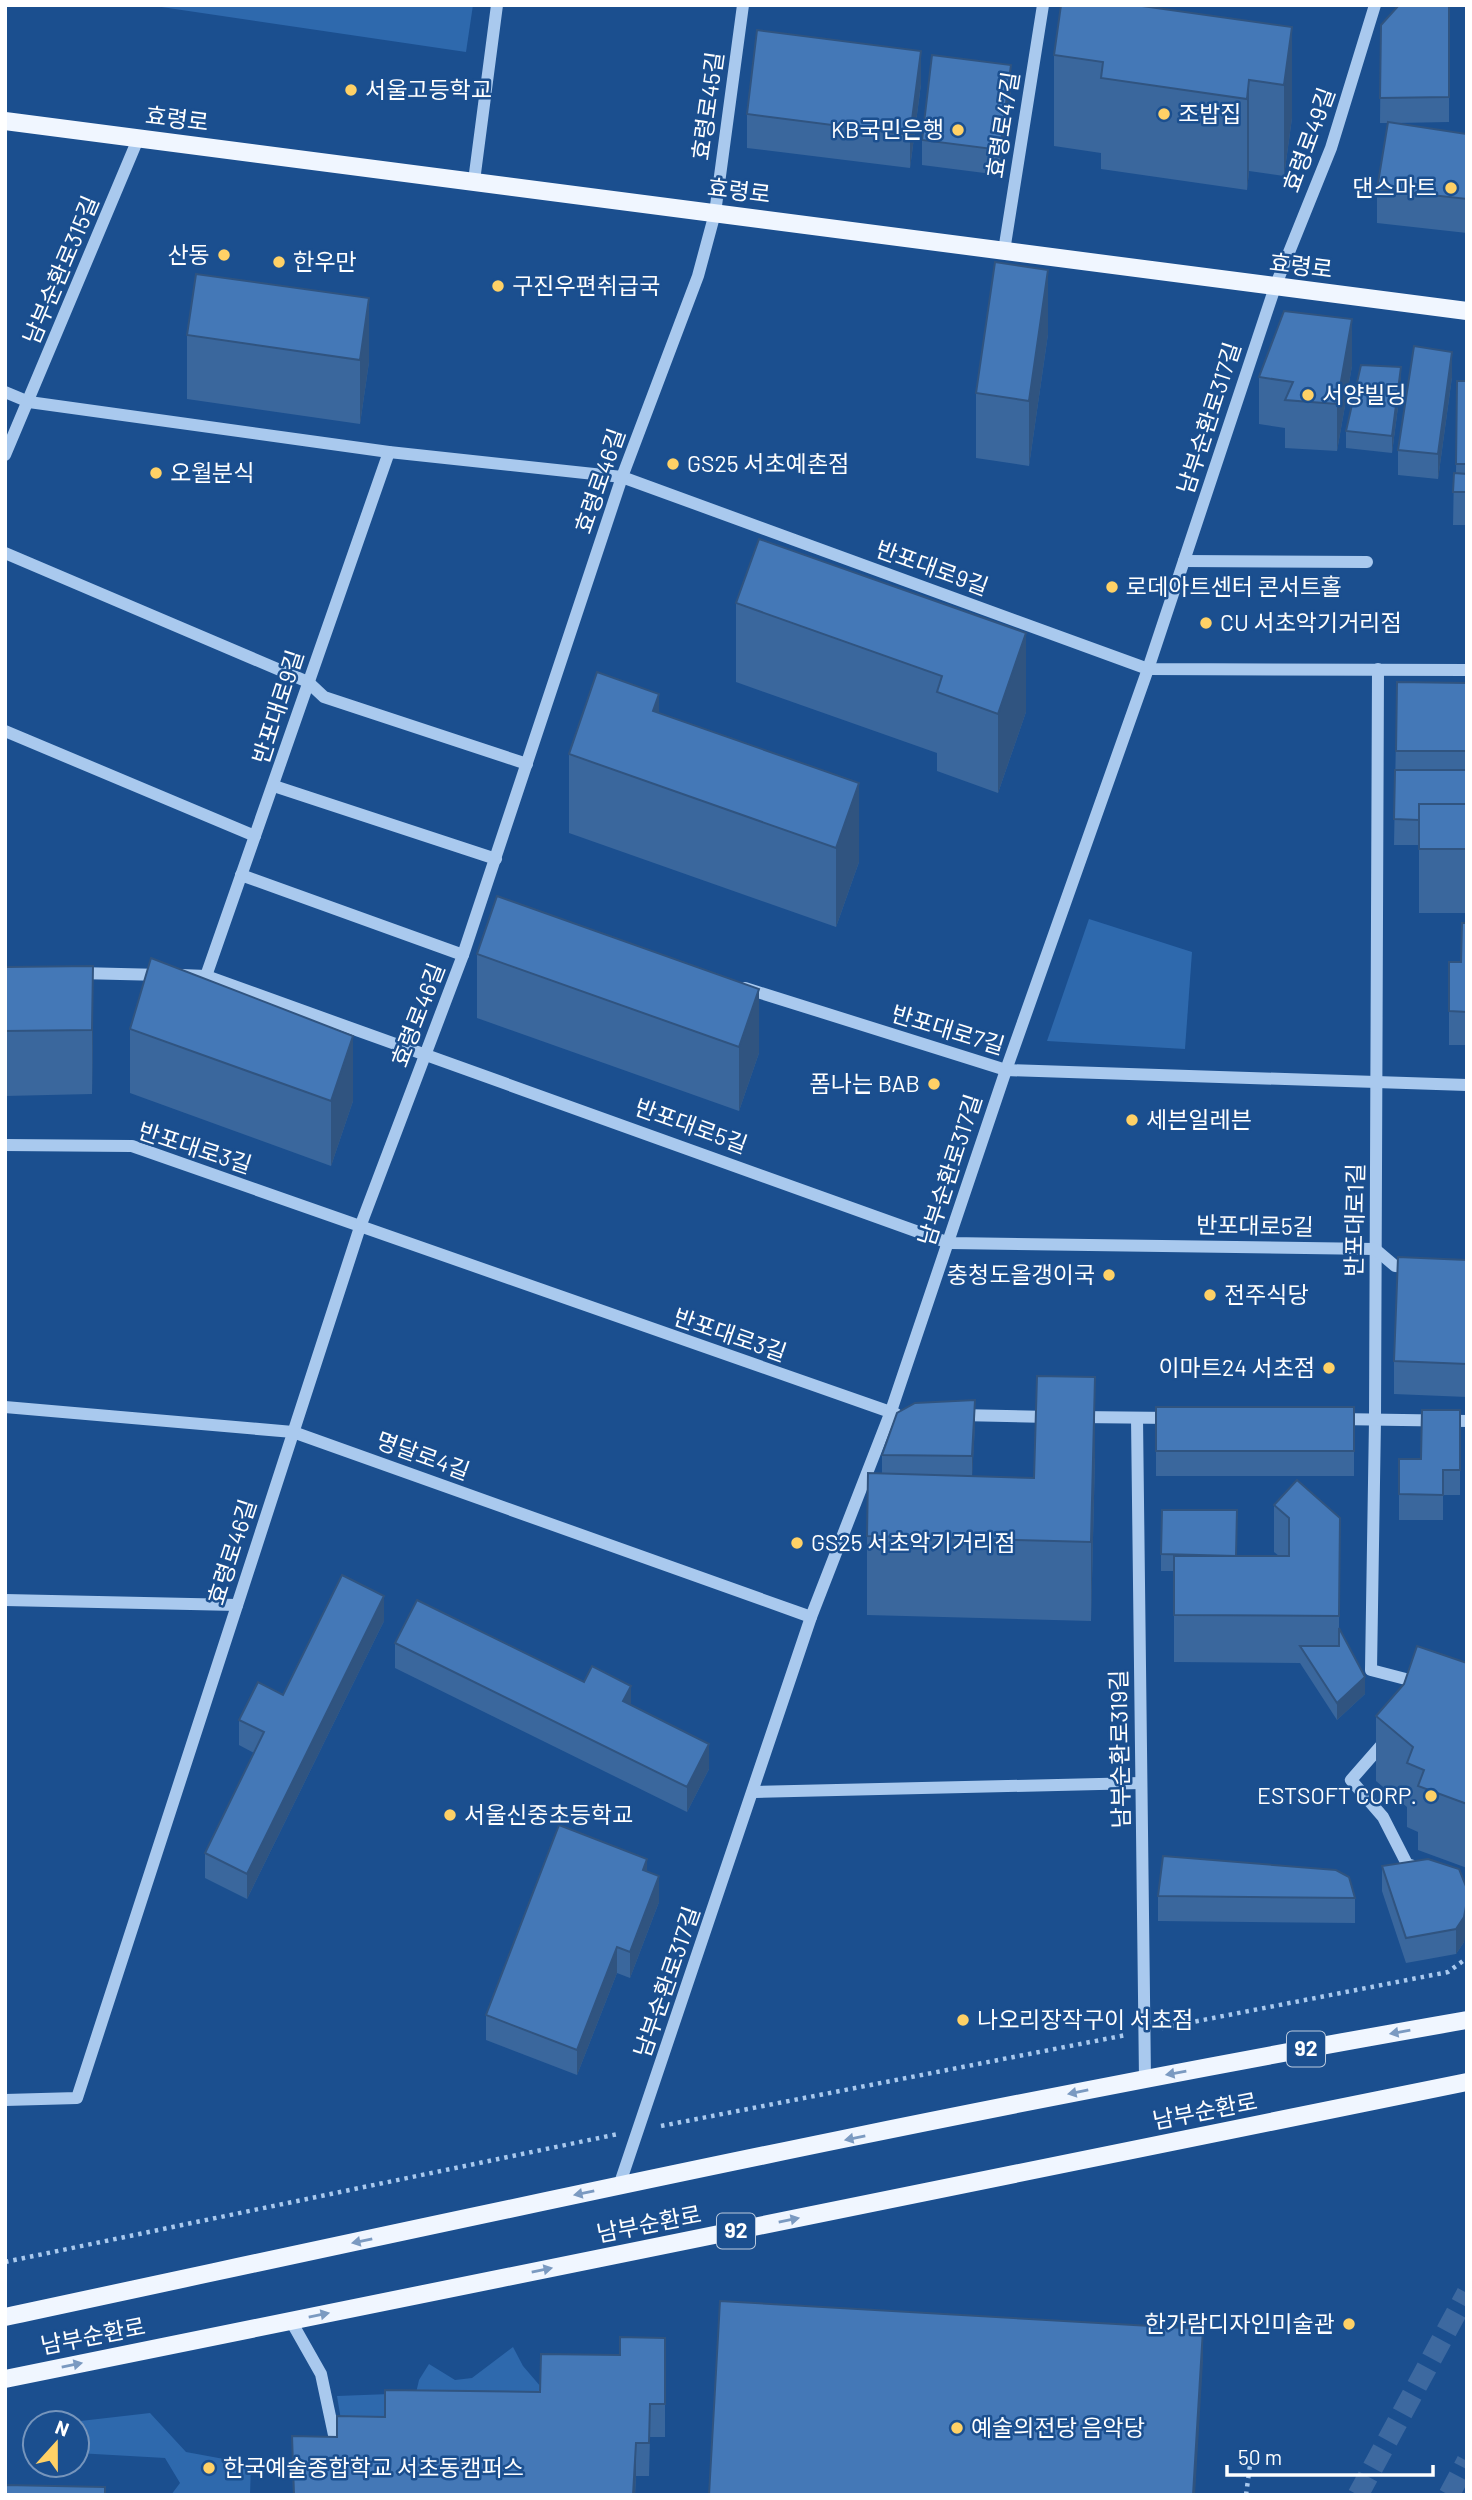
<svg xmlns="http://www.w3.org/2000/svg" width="1472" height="2500" viewBox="0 0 1472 2500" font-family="Barlow,'Noto Sans KR',sans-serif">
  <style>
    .green { fill: #2e69ad }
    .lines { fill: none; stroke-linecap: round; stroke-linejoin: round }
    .highway-tunnel { stroke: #3d69a0; stroke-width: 21; stroke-dasharray: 21 10; stroke-linecap: butt }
    .path { stroke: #a9c9ee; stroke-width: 4.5; stroke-dasharray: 3.5 5; stroke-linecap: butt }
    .minor { stroke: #a9c9ee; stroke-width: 12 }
    .major { stroke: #f0f6ff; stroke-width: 18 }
    .wall { fill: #3a679d }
    .shaded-wall { fill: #305480 }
    .building { fill: #4478b7; stroke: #305480; stroke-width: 2 }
    .oneway { fill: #7b9ac1 }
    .poi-dot { fill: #ffd166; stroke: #1b4f8f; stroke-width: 2.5 }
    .labels { text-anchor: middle; stroke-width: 5; stroke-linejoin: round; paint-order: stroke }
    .shield { fill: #1b4f8f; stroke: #bbcadd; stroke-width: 2 }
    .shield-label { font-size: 21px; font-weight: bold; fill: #fff }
    .poi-label { font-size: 23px; fill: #fff; stroke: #1b4f8f; text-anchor: start }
    .street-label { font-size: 23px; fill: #fff; stroke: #1b4f8f }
  </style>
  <rect width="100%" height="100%" fill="#1b4f8f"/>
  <!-- green -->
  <g class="green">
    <polygon points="148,5 473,5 466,52"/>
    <polygon points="1089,919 1192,952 1185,1049 1047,1041"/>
    <polygon points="513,2347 523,2366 541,2387 540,2425 341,2420 337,2396 416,2393 419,2380 429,2364 455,2380 472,2378"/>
    <polygon points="150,2413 186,2452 251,2464 250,2495 171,2495 180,2483 165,2458 77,2453 77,2423 63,2423"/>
  </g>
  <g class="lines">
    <!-- highway-tunnel -->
    <g class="highway-tunnel">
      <polyline points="1358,2495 1467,2293"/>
      <polyline points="1449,2495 1467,2461"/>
    </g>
    <!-- path -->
    <g class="path">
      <polyline points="1162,2028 1448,1972 1467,1958"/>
      <polyline points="661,2126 1126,2035"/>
      <polyline points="5,2262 618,2134"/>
      <polyline points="1246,2495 1252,2450"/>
    </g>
    <!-- minor -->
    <g class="minor">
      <polyline points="474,181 497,5"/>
      <polyline points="1004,251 1043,5"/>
      <polyline points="5,392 29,402 389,452 622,477 1148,669 1467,670"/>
      <polyline points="5,455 138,139"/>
      <polyline points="5,553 308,682 324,697 527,764"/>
      <polyline points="1184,561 1367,562"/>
      <polyline points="1378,669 1375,1420 1371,1670 1421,1683"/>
      <polyline points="5,731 255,836"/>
      <polyline points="274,786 496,859"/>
      <polyline points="241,875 463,955"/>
      <polyline points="79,973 162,975"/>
      <polyline points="181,975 206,976 949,1243 1375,1249 1395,1266 1412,1267"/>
      <polyline points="206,976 389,452"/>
      <polyline points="745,988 1006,1070 1467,1085"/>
      <polyline points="5,1145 132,1146 896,1414"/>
      <polyline points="5,1407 293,1432 811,1617"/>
      <polyline points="960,1415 1050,1417"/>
      <polyline points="1079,1417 1172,1418"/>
      <polyline points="1137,1418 1145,2079"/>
      <polyline points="1338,1419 1467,1421"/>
      <polyline points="5,1600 237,1605"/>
      <polyline points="1386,1740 1351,1780 1383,1817 1407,1864 1419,1868"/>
      <polyline points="755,1792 1141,1783"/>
      <polyline points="5,2100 77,2098 360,1227 463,955 622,477 698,276 715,213 743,5"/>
      <polyline points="619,2186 811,1617 890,1414 1006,1070 1148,669 1275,287 1331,148 1375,5"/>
      <polyline points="291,2321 321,2374 337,2449"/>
    </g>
    <!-- major -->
    <g class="major">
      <polyline points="5,121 1467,311"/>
      <path d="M5 2317C491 2213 977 2105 1467 2020"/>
      <polyline points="5,2379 1467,2082"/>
    </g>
  </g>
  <!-- wall -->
  <g class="wall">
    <polygon points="1143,5 1143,7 1292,27 1292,118 1284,176 1249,171 1247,190 1101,169 1101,153 1054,146 1054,55"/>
    <polygon points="1449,5 1449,122 1396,123 1466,134 1467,133 1467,233 1377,223 1377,189 1388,123 1380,123 1381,25"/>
    <polygon points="921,84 910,168 747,148 747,114"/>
    <polygon points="1011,90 1000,175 922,165 922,140"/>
    <polygon points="196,274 369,362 360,424 187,399 187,335"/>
    <polygon points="1048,334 1029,466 976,458 976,393"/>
    <polygon points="1352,366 1337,451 1285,448 1285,428 1259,424 1259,377"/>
    <polygon points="1452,377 1438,479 1398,475 1398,450"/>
    <polygon points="1457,381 1467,381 1467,525 1453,525 1454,473 1456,473"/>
    <polygon points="1401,384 1392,453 1346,448 1346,431"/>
    <polygon points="736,603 1026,633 1026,712 998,793 937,771 937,753 736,682"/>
    <polygon points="1397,682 1467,683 1467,913 1419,913 1419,845 1394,845"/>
    <polygon points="659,713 859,862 836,927 569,833 569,754"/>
    <polygon points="1467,923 1467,1045 1449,1045 1449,962 1461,962"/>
    <polygon points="477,954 759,1053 739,1111 477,1018"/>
    <polygon points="5,967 93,1030 92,1094 5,1096"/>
    <polygon points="130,1029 353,1101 331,1166 130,1093"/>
    <polygon points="1467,1260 1467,1397 1394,1394 1394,1361"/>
    <rect x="1156" y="1407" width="198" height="69"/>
    <polygon points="1460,1410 1460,1495 1443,1495 1443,1520 1399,1520 1399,1459 1421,1459"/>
    <polygon points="975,1425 972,1476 1034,1478 1095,1456 1091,1621 867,1615 867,1536 882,1474 882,1455"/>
    <polygon points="1274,1505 1340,1518 1339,1628 1365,1694 1337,1720 1300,1663 1174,1662 1174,1571 1161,1571 1161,1554 1279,1556 1274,1552"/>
    <polygon points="384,1621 247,1899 205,1878 205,1853 254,1753 239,1745 239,1720 283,1695"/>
    <polygon points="395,1643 584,1682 631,1705 709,1769 687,1812 395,1668"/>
    <polygon points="1467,1663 1467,1868 1418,1850 1418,1832 1407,1827 1407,1807 1376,1781 1376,1716"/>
    <polygon points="1382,1866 1467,1889 1464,1942 1456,1954 1406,1963 1382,1891"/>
    <polygon points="1158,1896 1355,1898 1355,1923 1158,1921"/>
    <polygon points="659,1902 630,1978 617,1973 577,2075 486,2040 486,2015"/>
    <polygon points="665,2338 665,2437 650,2437 649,2476 636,2476 635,2495 293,2495 292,2436 337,2437 385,2417 540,2392 620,2355"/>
  </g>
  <!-- shaded-wall -->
  <g class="shaded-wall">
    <polygon points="1292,27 1292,118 1284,176 1284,85"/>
    <polygon points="921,51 921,84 910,168 910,135"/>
    <polygon points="1011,65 1011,90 1000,175 1000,150"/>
    <polygon points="1249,80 1249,171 1247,190 1247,99"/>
    <polygon points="1048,270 1048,334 1029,466 1029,401"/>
    <polygon points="369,298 369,362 360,424 360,360"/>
    <polygon points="1352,319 1352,366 1337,451 1337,404"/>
    <polygon points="1452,352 1452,377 1438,479 1438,454"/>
    <polygon points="1401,367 1401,384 1392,453 1392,436"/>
    <polygon points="1026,633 1026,712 998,793 998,714"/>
    <polygon points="659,694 659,773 653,711"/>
    <polygon points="859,783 859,862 836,927 836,848"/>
    <polygon points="93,966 93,1030 92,1094 92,1030"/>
    <polygon points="759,989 759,1053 739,1111 739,1047"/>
    <polygon points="353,1036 353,1101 331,1166 331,1101"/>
    <polygon points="1095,1377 1095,1456 1091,1621 1091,1542"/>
    <polygon points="975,1400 975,1425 972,1481 972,1456"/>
    <polygon points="384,1596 384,1621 247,1899 247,1874"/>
    <polygon points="1365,1677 1365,1694 1337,1720 1337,1703"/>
    <polygon points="631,1686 631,1711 623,1701"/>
    <polygon points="709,1744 709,1769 687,1812 687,1787"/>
    <polygon points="647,1859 647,1884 643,1870"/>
    <polygon points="659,1876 659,1902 630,1978 630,1952"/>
    <polygon points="1467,1901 1467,1926 1464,1942 1456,1954 1456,1929"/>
    <polygon points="617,1947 617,1973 577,2075 577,2050"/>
    <polygon points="1203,2329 1203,2362 1195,2495 1193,2495"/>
    <polygon points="636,2443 636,2476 635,2495 633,2495"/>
  </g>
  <!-- building -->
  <g class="building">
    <polygon points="1061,5 1135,5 1292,27 1284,85 1249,80 1247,99 1101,78 1103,62 1054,55"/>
    <polygon points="1399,5 1449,5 1449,97 1380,98 1381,25"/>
    <polygon points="757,30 921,51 910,135 747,114"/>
    <polygon points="932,55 1011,65 1000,150 922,140"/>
    <polygon points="1388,122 1466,134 1467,133 1467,199 1377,189"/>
    <polygon points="995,262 1048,270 1029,401 976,393"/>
    <polygon points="196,274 369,298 360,360 187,335"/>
    <polygon points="1284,311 1352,319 1337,404 1285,400 1293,382 1259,377"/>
    <polygon points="1414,346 1452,352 1438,454 1398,450"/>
    <polygon points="1361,365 1401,367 1392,436 1346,431"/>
    <polygon points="1457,381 1467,381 1467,464 1456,464"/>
    <polygon points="1454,473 1467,474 1467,492 1453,492"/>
    <polygon points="759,539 1026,633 998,714 937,692 942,676 736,603"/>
    <polygon points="597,672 659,694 653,711 859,783 836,848 569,754"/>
    <polygon points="1397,682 1467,683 1467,751 1396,751"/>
    <polygon points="1395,770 1467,770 1467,804 1419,804 1419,820 1394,819"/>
    <rect x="1419" y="804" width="48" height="45"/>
    <polygon points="497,896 759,989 739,1047 477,954"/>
    <polygon points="1462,923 1467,923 1467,1012 1449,1011 1449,962 1461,962"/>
    <polygon points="151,958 353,1036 331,1101 130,1029"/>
    <polygon points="93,966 92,1030 5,1031 5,967"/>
    <polygon points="1398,1257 1467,1260 1467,1364 1394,1361"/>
    <polygon points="1037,1376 1095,1377 1091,1542 867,1536 868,1473 1034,1478"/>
    <polygon points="975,1400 972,1456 882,1455 897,1413 915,1403"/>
    <rect x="1156" y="1407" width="198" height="44"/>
    <polygon points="1422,1410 1460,1410 1460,1470 1443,1470 1443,1495 1399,1494 1399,1459 1421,1459"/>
    <polygon points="1297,1480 1340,1518 1339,1616 1174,1615 1174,1556 1289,1556 1289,1518 1274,1505"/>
    <polygon points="1162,1510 1237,1510 1236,1556 1161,1554"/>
    <polygon points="342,1575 384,1596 247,1874 205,1853 264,1732 239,1720 258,1682 283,1695"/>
    <polygon points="417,1600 584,1682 592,1666 631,1686 623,1701 709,1744 687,1787 395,1643"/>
    <polygon points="1339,1628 1365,1677 1337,1703 1300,1646 1339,1646"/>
    <polygon points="1417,1646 1467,1663 1467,1804 1418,1786 1424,1770 1407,1763 1413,1747 1376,1716 1404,1684"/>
    <polygon points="559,1825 647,1859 643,1870 659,1876 630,1952 617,1947 577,2050 486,2015"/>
    <polygon points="1163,1856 1336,1870 1349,1877 1355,1898 1158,1896"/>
    <polygon points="1428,1859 1459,1869 1467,1889 1467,1901 1464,1917 1456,1929 1406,1938 1382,1866"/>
    <polygon points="720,2301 1203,2329 1193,2495 709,2495"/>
    <polygon points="620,2337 665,2338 665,2404 650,2404 649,2443 636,2443 633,2495 294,2495 292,2436 337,2437 337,2416 385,2417 385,2390 540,2392 541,2354 620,2355"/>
    <polygon points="5,2485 105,2487 105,2495 5,2495"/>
  </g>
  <!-- one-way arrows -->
  <defs><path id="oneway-solid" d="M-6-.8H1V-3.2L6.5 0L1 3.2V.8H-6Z" transform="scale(1.75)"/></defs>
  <g class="oneway">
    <use href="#oneway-solid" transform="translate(1400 2032) rotate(170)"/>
    <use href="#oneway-solid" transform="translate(1176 2073) rotate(170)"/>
    <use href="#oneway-solid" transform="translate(1078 2092) rotate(168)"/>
    <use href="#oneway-solid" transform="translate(855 2138) rotate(169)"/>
    <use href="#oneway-solid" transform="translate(584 2193) rotate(168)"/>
    <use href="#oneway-solid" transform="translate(789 2220) rotate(-11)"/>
    <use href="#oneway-solid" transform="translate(362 2241) rotate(168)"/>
    <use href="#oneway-solid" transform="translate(542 2270) rotate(-11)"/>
    <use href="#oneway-solid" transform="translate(319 2315) rotate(-11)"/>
    <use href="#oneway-solid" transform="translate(72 2365) rotate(-11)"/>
  </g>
  <!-- markers -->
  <g class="poi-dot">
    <circle cx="351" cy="90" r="7"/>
    <circle cx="1164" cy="114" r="7"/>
    <circle cx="958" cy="130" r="7"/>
    <circle cx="1451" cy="188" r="7"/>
    <circle cx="224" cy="255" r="7"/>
    <circle cx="279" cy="262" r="7"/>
    <circle cx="498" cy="286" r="7"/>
    <circle cx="1308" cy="395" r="7"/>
    <circle cx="673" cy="464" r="7"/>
    <circle cx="156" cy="473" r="7"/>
    <circle cx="1112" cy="587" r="7"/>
    <circle cx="1206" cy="623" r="7"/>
    <circle cx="934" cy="1084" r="7"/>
    <circle cx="1132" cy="1120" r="7"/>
    <circle cx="1109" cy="1275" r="7"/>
    <circle cx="1210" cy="1295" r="7"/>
    <circle cx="1329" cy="1368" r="7"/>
    <circle cx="797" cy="1543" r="7"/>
    <circle cx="1431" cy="1796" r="7"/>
    <circle cx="450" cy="1815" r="7"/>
    <circle cx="963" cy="2020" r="7"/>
    <circle cx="1349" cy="2324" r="7"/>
    <circle cx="957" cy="2428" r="7"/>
    <circle cx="209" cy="2468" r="7"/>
  </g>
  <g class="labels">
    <!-- shield labels -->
    <g class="shield">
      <rect x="1287" y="2031.5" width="38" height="35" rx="5"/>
      <rect x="717" y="2213.5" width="38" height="35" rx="5"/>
    </g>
    <g class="shield-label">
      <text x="1306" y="2056">92</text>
      <text x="736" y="2238">92</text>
    </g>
    <!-- poi labels -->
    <g class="poi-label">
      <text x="365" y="98">서울고등학교</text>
      <text x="1178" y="122">조밥집</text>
      <text x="944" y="138" text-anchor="end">KB국민은행</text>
      <text x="1437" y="196" text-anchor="end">댄스마트</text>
      <text x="210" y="263" text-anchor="end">산동</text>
      <text x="293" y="270">한우만</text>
      <text x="512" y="294">구진우편취급국</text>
      <text x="1322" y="403">서양빌딩</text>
      <text x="687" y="472">GS25 서초예촌점</text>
      <text x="170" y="481">오월분식</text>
      <text x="1126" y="595">로데아트센터 콘서트홀</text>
      <text x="1220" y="631">CU 서초악기거리점</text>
      <text x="920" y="1092" text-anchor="end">폼나는 BAB</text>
      <text x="1146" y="1128">세븐일레븐</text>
      <text x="1095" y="1283" text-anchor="end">충청도올갱이국</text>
      <text x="1224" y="1303">전주식당</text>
      <text x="1315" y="1376" text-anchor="end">이마트24 서초점</text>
      <text x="811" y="1551">GS25 서초악기거리점</text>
      <text x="1417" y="1804" text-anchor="end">ESTSOFT CORP.</text>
      <text x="464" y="1823">서울신중초등학교</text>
      <text x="977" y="2028">나오리장작구이 서초점</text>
      <text x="1335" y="2332" text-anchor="end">한가람디자인미술관</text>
      <text x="971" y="2436">예술의전당 음악당</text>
      <text x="223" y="2476">한국예술종합학교 서초동캠퍼스</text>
    </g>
    <!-- street labels -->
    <g class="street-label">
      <text transform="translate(708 106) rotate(-82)" y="8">효령로45길</text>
      <text transform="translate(177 119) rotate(7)" y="8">효령로</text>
      <text transform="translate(1003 125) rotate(-81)" y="8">효령로47길</text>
      <text transform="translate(1309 140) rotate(-70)" y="8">효령로49길</text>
      <text transform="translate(739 191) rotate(7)" y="8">효령로</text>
      <text transform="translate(1301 266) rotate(7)" y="8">효령로</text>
      <text transform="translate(61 270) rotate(-67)" y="8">남부순환로315길</text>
      <text transform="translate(1209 418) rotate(-72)" y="8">남부순환로317길</text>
      <text transform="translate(600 481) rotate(-71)" y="8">효령로46길</text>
      <text transform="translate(932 568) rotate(20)" y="8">반포대로9길</text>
      <text transform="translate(278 707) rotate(-72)" y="8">반포대로9길</text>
      <text transform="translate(418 1015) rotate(-69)" y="8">효령로46길</text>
      <text transform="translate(948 1030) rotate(17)" y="8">반포대로7길</text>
      <text transform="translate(691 1126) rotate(20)" y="8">반포대로5길</text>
      <text transform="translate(195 1148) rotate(18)" y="8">반포대로3길</text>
      <text transform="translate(950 1170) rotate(-72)" y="8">남부순환로317길</text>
      <text transform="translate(1355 1220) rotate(-89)" y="8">반포대로1길</text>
      <text transform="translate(1255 1226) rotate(1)" y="8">반포대로5길</text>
      <text transform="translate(730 1335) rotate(19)" y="8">반포대로3길</text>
      <text transform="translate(423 1456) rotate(20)" y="8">명달로4길</text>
      <text transform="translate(232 1552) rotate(-72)" y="8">효령로46길</text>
      <text transform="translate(1120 1749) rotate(-91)" y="8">남부순환로319길</text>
      <text transform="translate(667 1982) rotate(-71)" y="8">남부순환로317길</text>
      <text transform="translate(1205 2111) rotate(-11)" y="8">남부순환로</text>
      <text transform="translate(649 2224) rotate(-11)" y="8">남부순환로</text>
      <text transform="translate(93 2336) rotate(-11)" y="8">남부순환로</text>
    </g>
  </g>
  <!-- border -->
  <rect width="1472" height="2500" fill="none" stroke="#ffffff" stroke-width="14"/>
  <!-- north arrow -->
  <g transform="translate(56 2444) rotate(21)"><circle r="33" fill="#1b4f8f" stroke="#7695bc" stroke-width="2"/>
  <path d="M0-5L12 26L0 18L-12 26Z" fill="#ffd166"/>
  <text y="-10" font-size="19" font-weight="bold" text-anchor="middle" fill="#ffffff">N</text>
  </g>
  <!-- scale -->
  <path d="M1227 2465v10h206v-10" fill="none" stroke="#ffffff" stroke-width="3.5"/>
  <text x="1238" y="2465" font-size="21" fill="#ffffff" stroke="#1b4f8f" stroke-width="5" paint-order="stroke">50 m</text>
</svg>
